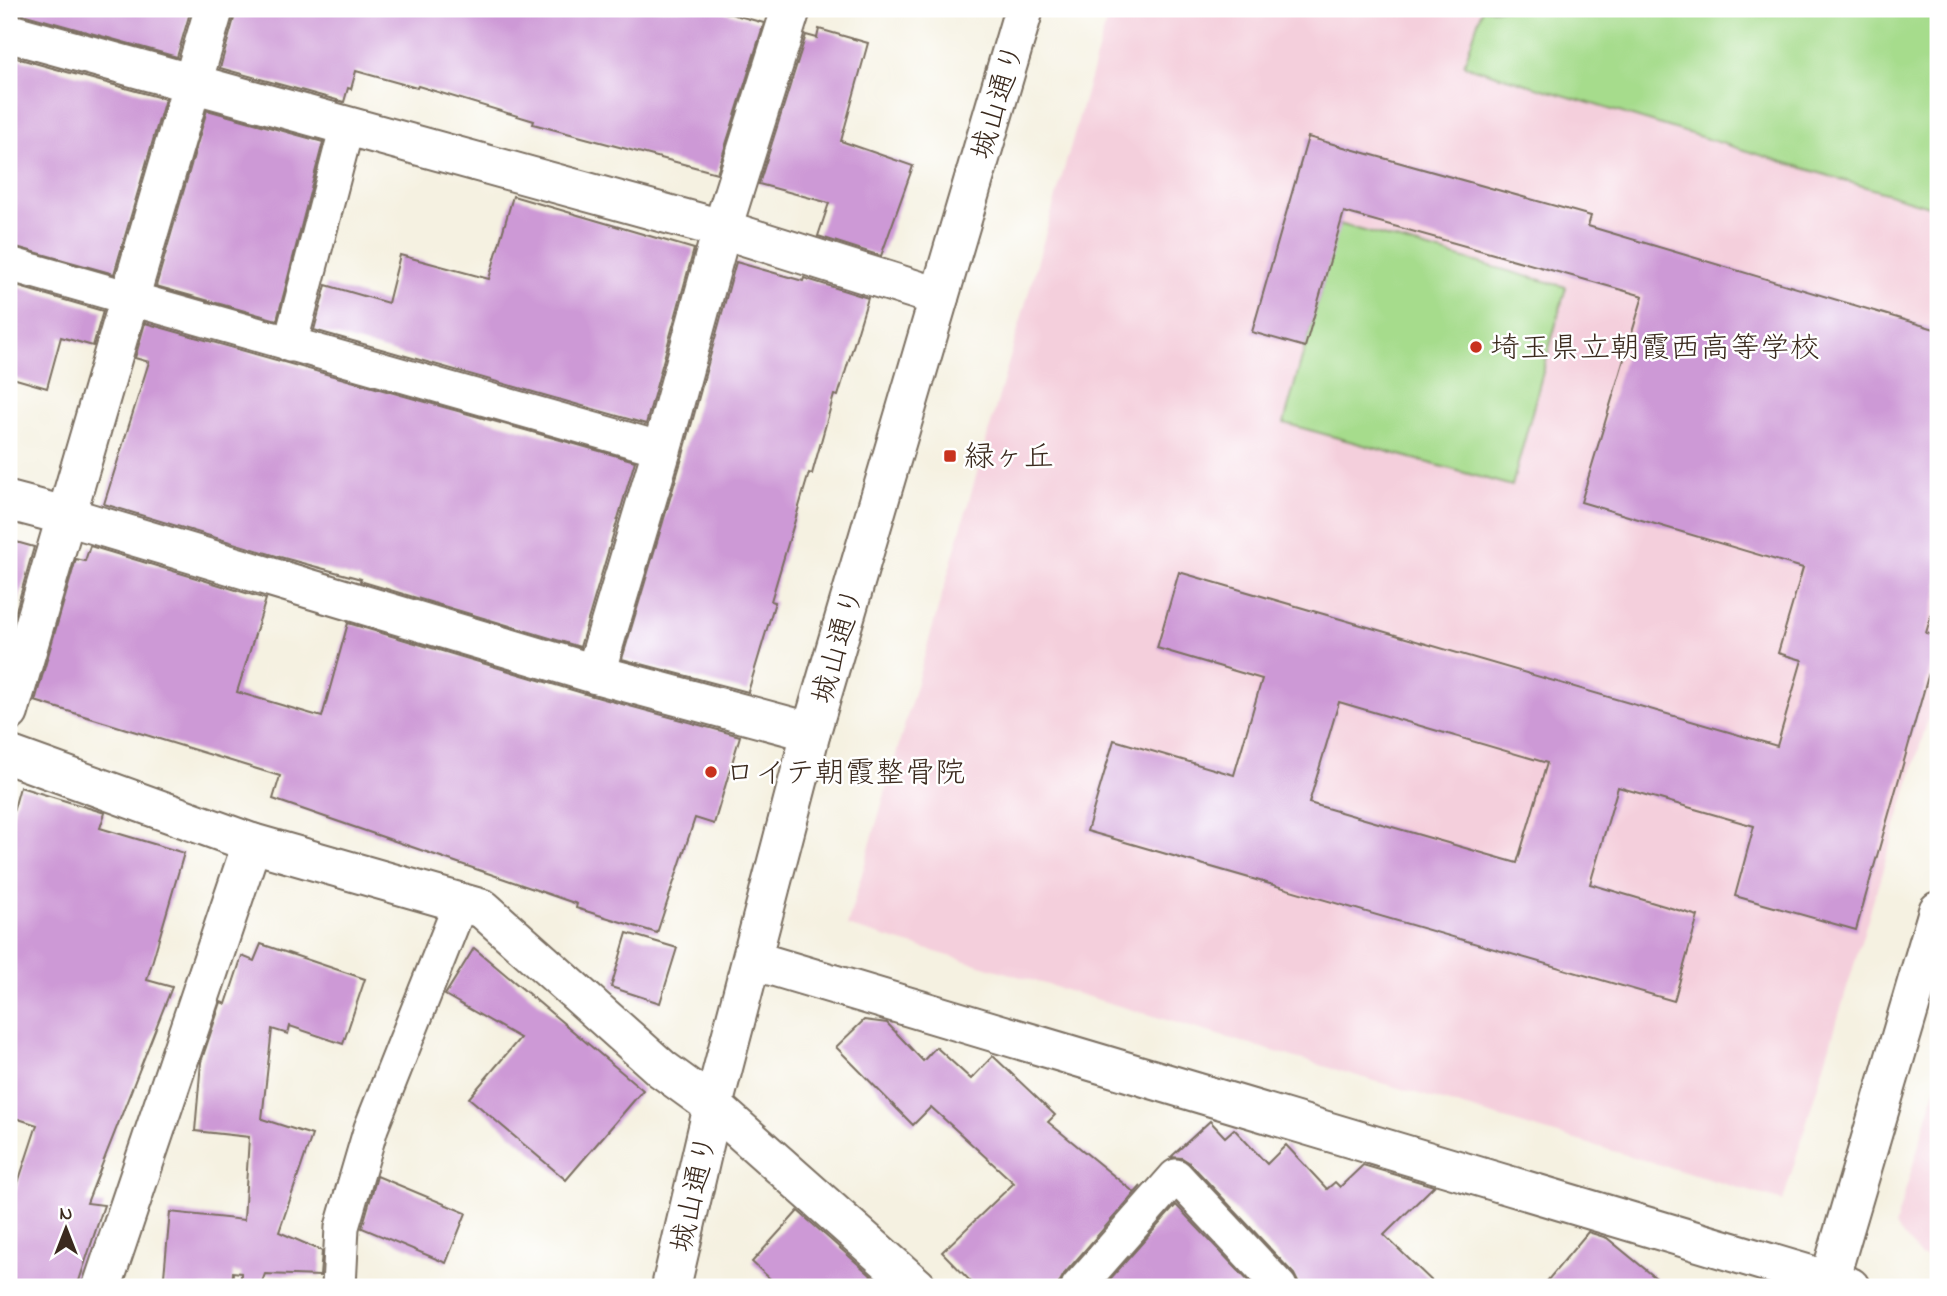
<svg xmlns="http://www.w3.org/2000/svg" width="1947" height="1296" viewBox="0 0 1947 1296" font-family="'Indie Flower','Klee One',sans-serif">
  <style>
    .built { fill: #f4cfdc }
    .green { fill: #a6dc8c; stroke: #708355; stroke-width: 2 }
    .building { fill: #cd99d6; fill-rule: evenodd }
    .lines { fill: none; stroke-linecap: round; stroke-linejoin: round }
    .service-casing { stroke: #7c7062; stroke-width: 37 }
    .minor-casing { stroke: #7c7062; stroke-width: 42 }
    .tertiary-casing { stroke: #7c7062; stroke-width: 42 }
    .service { stroke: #fff; stroke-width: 33 }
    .minor { stroke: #fff; stroke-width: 38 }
    .tertiary { stroke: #fff; stroke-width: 38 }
    .poi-dot { fill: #c8321e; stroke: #fff; stroke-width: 2.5 }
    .labels { text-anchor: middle; stroke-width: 5; stroke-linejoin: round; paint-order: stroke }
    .street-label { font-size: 30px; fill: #3b2a1e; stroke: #fff }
    .poi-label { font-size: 30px; fill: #3b2a1e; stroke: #fff; text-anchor: start }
  </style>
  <rect width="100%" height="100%" fill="#fff"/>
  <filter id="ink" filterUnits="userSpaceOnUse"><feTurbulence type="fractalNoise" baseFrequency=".0143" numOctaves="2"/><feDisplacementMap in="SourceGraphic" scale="14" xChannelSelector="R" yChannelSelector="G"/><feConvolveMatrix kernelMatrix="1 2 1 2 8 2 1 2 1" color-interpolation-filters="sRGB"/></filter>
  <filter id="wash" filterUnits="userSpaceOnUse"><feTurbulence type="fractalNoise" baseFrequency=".00686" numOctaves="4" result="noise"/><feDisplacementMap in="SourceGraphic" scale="28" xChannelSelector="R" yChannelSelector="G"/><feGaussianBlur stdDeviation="1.57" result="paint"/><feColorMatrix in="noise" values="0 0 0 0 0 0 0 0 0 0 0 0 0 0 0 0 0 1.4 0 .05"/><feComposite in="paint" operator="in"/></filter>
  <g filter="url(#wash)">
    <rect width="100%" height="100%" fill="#f5f1e1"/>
    <!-- built -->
    <g class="built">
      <polygon points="1110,9 1938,9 1938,686 1783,1201 847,926"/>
      <polygon points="1938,1080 1938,1261 1920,1256 1895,1226"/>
    </g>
    <!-- green -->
    <g class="green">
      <polygon points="1482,9 1938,9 1938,209 1464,65"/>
      <polygon points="1339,224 1566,287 1512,486 1284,423"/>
    </g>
    <g id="blocks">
      <!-- building -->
      <g class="building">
        <polygon points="9,9 191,9 177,57 15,12 9,12"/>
        <polygon points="235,9 713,9 764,23 717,173 533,124 534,121 418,86 417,88 356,71 351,89 348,88 344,102 220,68 235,15"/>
        <polygon points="819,29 868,43 841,141 913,166 881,256 818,236 829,203 759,184 806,35 817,38"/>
        <polygon points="9,56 165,99 114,274 9,245"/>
        <polygon points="207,110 323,142 277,320 156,286"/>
        <path d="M1308 137 1591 216 1588 226 1938 330V591L1926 633 1938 636V641L1856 930 1735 896 1754 826 1618 787 1590 884 1698 916 1674 1001 1087 831 1114 740 1234 775 1262 679 1157 648 1179 572 1777 746 1802 660 1778 653 1803 568 1581 502 1643 296 1344 212 1305 347 1252 332ZM1339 702 1547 763 1517 863 1309 803Z"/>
        <polygon points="513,196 694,249 646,424 314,330 326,285 388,303 400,255 489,279"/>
        <polygon points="736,262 803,281 804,278 868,298 838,396 834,395 812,474 809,473 771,601 775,602 748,692 622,659 683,455"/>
        <polygon points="9,284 103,311 93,346 61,337 47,388 9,377"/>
        <polygon points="145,323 635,461 580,647 360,581 361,579 280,557 104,504 149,362 135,358"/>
        <polygon points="9,540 34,547 9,635"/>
        <polygon points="90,546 266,599 237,692 322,717 348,623 589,695 740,736 714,824 695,818 657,933 576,908 577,904 273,799 280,776 35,701 76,559 85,561"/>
        <polygon points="20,787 105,813 100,828 184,853 147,980 172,987 87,1203 104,1205 77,1287 9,1287 9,1210 37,1125 9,1116 9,827"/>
        <polygon points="627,933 677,948 660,1003 611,987"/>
        <polygon points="261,944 365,979 343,1044 290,1026 288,1034 272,1029 262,1119 312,1135 279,1232 322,1251 320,1276 265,1274 260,1287 241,1287 241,1273 233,1272 232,1287 163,1287 170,1212 244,1220 249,1137 195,1131 201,1062 221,1002 226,1004 242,956 254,961"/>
        <polygon points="474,948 643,1090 566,1180 469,1098 520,1038 445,995"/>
        <polygon points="864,1020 887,1023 923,1061 936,1047 971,1079 993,1056 1055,1115 1048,1122 1135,1193 1141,1186 1064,1274 1059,1283 1059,1287 976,1287 942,1252 1014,1183 931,1107 913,1125 836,1047"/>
        <polygon points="1210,1121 1225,1137 1234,1129 1267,1164 1286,1145 1327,1189 1335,1182 1340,1187 1363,1165 1434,1186 1384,1235 1438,1287 1299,1287 1298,1282 1294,1274 1190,1163 1182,1158 1171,1157"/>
        <polygon points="377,1176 466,1213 446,1263 362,1228"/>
        <polygon points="1176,1205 1254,1287 1103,1287"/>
        <polygon points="798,1211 884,1287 779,1287 752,1262"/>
        <polygon points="1588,1232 1607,1238 1667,1287 1542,1287"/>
      </g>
    </g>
  </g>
  <g filter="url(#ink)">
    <use href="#blocks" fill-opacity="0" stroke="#7c7062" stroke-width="2"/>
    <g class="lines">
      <defs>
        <g id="service">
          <polyline points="9,264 662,449"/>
          <polyline points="290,345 347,126"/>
          <polyline points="339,1287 342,1227 371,1128 461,902"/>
          <polyline points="1078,1287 1176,1176 1280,1287"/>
        </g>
        <g id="minor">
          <polyline points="9,33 722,229 939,297"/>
          <polyline points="9,501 66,516 595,674 811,732"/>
          <polyline points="595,674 662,449 722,229 791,9"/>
          <polyline points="9,712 214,9"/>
          <polyline points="9,755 252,843 483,909 662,1069 713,1106 917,1287"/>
          <polyline points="102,1287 252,843"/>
        </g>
        <g id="tertiary">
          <polyline points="752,960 1850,1287"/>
          <polyline points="1829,1281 1938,911"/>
          <polyline points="671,1287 713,1106 811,732 1024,9"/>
        </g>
      </defs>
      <!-- service casing -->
      <use href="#service" class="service-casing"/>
      <!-- minor casing -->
      <use href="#minor" class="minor-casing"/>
      <!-- tertiary casing -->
      <use href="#tertiary" class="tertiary-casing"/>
      <!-- service -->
      <use href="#service" class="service"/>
      <!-- minor -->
      <use href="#minor" class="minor"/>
      <!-- tertiary -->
      <use href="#tertiary" class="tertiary"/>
    </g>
  </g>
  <!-- markers -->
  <g class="poi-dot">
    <circle cx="1476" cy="347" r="7"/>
    <rect x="943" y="449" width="14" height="14" rx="3.5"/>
    <circle cx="711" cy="772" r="7"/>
  </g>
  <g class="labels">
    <!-- street labels -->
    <g class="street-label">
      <text transform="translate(997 101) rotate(-73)" y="10">城山通り</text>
      <text transform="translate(837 645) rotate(-74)" y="10">城山通り</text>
      <text transform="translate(693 1193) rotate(-77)" y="10">城山通り</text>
    </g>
    <!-- poi labels -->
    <g class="poi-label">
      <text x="1490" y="357">埼玉県立朝霞西高等学校</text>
      <text x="964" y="466">緑ヶ丘</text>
      <text x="725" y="782">ロイテ朝霞整骨院</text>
    </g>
  </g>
  <!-- margin -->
  <rect width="1947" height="1296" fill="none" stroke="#fff" stroke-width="35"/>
  <!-- north arrow -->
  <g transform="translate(66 1229)" stroke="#ffffff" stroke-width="5" paint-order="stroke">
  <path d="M0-5L12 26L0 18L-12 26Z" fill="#3b2a1e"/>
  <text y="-10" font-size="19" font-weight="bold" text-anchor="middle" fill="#3b2a1e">N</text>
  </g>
</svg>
